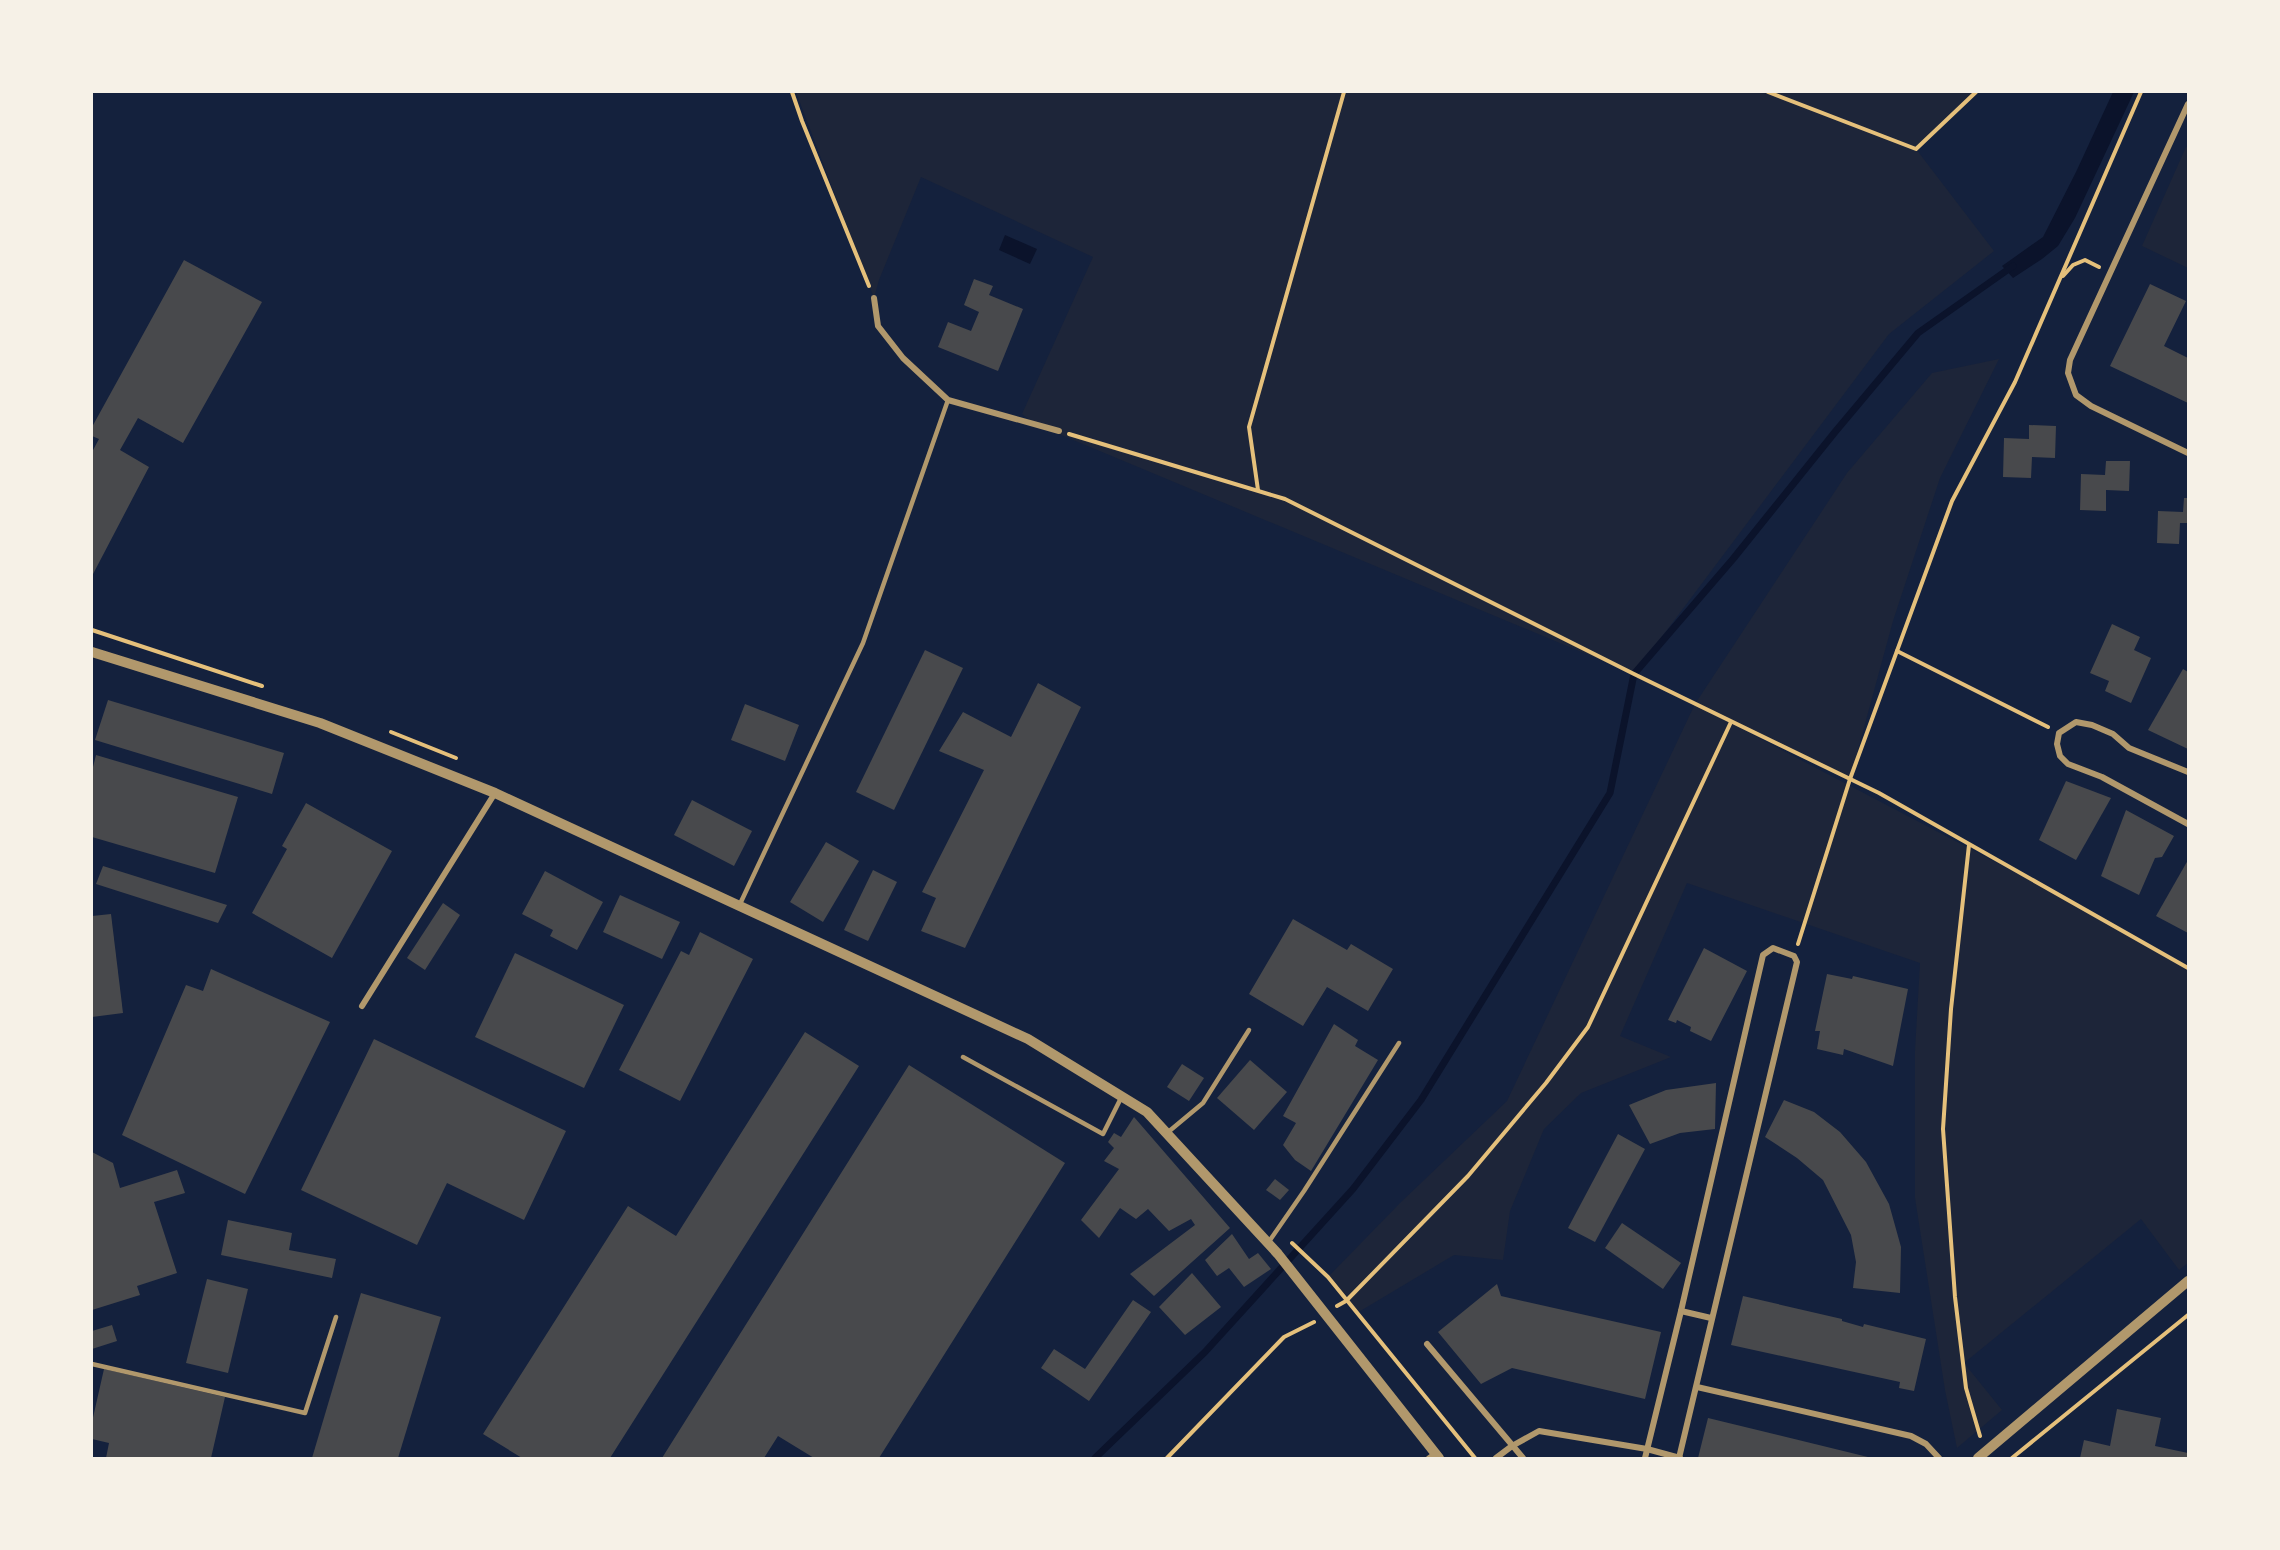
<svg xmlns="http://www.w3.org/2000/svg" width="2280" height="1550" viewBox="0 0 2280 1550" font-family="'Public Sans',sans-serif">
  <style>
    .green { fill: #1d2539 }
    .water { fill: #0b132b }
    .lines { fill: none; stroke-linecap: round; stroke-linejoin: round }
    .stream { stroke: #0b132b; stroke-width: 7 }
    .building { fill: #48494c }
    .path { stroke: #e5c07b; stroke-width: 4 }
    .service { stroke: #b1986c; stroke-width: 4.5 }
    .minor { stroke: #b1986c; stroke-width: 6 }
    .tertiary { stroke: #b1986c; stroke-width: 10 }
  </style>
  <rect width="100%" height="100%" fill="#14213d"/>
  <!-- green -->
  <g class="green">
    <polygon points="796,92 1979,92 1916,149 1994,251 1889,334 1634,674 1035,424 1022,414 1093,257 921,177 879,280 874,298"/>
    <polygon points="2186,147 2188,148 2188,268 2142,246"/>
    <polygon points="1999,359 1940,478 1893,621 1850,779 1717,716 2043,887 2188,968 2188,1263 2179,1270 2141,1219 1964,1363 2002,1410 1957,1448 1945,1390 1915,1198 1915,1051 1920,963 1687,883 1620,1036 1671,1057 1581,1093 1544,1129 1510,1211 1503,1260 1454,1255 1357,1313 1328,1277 1400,1203 1507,1101 1695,704 1847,473 1932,373"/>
  </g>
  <!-- water -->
  <g class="water">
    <polygon points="2113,92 2134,92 2075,218 2058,246 2042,259 2013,278 2002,266 2043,237 2076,172"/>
    <polygon points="1005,235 1037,249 1030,264 999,250"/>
  </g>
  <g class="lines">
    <!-- stream -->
    <polyline class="stream" points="1095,1458 1205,1352 1353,1189 1421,1100 1610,793 1634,674 1733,559 1835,432 1918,333 2013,266"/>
  </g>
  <!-- building -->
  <g class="building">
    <polygon points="184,260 262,302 183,443 138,418 120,450 149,467 92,576 92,452 99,439 92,436 92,427"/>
    <polygon points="974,279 993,286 989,295 1023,309 998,371 938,347 948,322 971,331 979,312 964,305"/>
    <polygon points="2150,284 2186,301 2164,346 2188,358 2188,403 2110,366"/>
    <polygon points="2029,425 2056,426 2055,458 2032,457 2031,478 2003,477 2004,438 2029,439"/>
    <polygon points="2106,461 2130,461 2129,491 2106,490 2106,511 2080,510 2081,474 2105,475"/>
    <polygon points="2184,498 2188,498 2188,523 2180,523 2179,544 2157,543 2158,511 2183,512"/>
    <polygon points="2112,624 2140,637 2134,650 2151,658 2131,703 2105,691 2109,681 2090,673"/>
    <polygon points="925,650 963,668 894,810 856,792"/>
    <polygon points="2183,669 2188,672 2188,749 2148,730"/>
    <polygon points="1038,683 1081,707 965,948 921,931 936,898 922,892 984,770 939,751 963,712 1011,737"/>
    <polygon points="108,700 284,753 272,794 95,740"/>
    <polygon points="745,704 799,725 785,761 731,740"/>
    <polygon points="96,755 238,797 215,873 92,837 92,771"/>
    <polygon points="2066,781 2111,798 2076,860 2039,840"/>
    <polygon points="692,800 752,831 734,866 674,835"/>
    <polygon points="306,803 392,851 332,958 252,913 287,849 282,846"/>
    <polygon points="2126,810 2174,836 2162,857 2155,858 2139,895 2101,876"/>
    <polygon points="826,842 859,861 823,922 790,902"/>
    <polygon points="2188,860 2188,933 2156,916"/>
    <polygon points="103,866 227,905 218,923 96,884"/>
    <polygon points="873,870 897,882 868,941 844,930"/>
    <polygon points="545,871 603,902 577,950 550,936 553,930 522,914"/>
    <polygon points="620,895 680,922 662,959 603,932"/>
    <polygon points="443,903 460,915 425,970 407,958"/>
    <polygon points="111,914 123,1013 92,1017 92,916"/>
    <polygon points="1293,919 1347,950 1351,944 1393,969 1368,1011 1327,987 1303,1026 1249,994"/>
    <polygon points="700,932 753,959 680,1101 619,1070 681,951 689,955"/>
    <polygon points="1704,948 1747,971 1711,1041 1690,1031 1691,1027 1677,1020 1676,1023 1668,1020"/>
    <polygon points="515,953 624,1005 584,1088 475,1037"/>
    <polygon points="211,969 330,1022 245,1194 122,1135 186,985 203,991"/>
    <polygon points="1827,974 1852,979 1853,976 1908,989 1893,1066 1844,1049 1843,1055 1817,1049 1820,1031 1815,1031"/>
    <polygon points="1334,1024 1358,1040 1355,1046 1378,1060 1311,1171 1295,1160 1283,1145 1296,1123 1283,1116"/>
    <polygon points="805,1032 859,1066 610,1458 522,1458 483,1434 628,1206 676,1236"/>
    <polygon points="374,1039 566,1131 524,1220 447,1183 417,1245 301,1190"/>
    <polygon points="1250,1060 1287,1092 1254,1130 1217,1098"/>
    <polygon points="1182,1064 1204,1078 1189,1101 1167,1087"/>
    <polygon points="909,1065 1065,1163 879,1458 814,1458 778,1436 764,1458 662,1458"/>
    <polygon points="1716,1083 1715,1129 1680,1133 1650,1144 1629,1105 1666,1090"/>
    <polygon points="1784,1100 1814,1112 1840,1132 1866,1162 1889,1204 1901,1247 1900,1293 1853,1288 1856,1262 1851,1235 1823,1180 1797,1158 1765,1137"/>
    <polygon points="1134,1117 1230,1228 1154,1296 1130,1274 1195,1225 1191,1219 1169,1231 1148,1209 1136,1219 1120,1208 1099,1238 1081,1220 1119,1169 1104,1161 1114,1148 1108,1142 1114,1133 1121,1137"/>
    <polygon points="1618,1134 1645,1149 1595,1242 1568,1228"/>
    <polygon points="92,1152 113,1163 120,1188 177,1170 185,1193 154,1202 177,1273 137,1286 140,1295 92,1310"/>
    <polygon points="1275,1179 1289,1190 1280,1200 1266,1190"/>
    <polygon points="228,1220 292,1233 289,1250 336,1259 332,1278 221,1255"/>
    <polygon points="1622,1223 1681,1263 1663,1289 1605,1248"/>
    <polygon points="1232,1234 1249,1259 1258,1253 1271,1269 1244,1287 1229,1268 1217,1276 1205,1260"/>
    <polygon points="1192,1273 1221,1307 1185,1335 1159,1307"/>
    <polygon points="207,1279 248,1289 228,1373 186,1363"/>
    <polygon points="1497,1284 1501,1296 1661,1332 1645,1399 1512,1368 1481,1384 1438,1332"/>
    <polygon points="361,1293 441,1317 398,1458 312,1458"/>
    <polygon points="1743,1296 1842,1319 1842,1321 1863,1327 1864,1324 1926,1339 1914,1391 1899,1388 1900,1382 1731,1345"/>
    <polygon points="1133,1300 1151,1312 1089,1401 1041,1368 1054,1349 1085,1369"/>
    <polygon points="112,1325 117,1341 92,1349 92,1331"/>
    <polygon points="104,1369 225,1397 211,1458 106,1458 109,1443 92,1439 92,1422"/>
    <polygon points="2117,1409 2161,1418 2155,1446 2188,1453 2187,1458 2080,1458 2084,1440 2110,1446"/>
    <polygon points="1708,1418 1872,1458 1698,1458"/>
  </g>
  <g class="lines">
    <!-- path -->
    <g class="path">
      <polyline points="792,92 802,121 869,286"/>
      <polyline points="1768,92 1916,149 1976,92"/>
      <polyline points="2063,276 2073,265 2085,260 2099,267"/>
      <polyline points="1069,434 1285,499 1634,674 1879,793 2188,968"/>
      <polyline points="1258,490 1249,427 1344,92"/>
      <polyline points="92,630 262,686"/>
      <polyline points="1897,651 2048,727"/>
      <polyline points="391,732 456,758"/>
      <polyline points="1969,845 1951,1009 1943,1129 1955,1297 1966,1388 1980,1436"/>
      <polyline points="1798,944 1850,779 1952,501 2015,382 2141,92"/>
      <polyline points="1292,1243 1328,1277 1475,1458"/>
      <polyline points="1337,1306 1346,1301 1468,1176 1546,1083 1588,1027 1731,722"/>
      <polyline points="1167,1458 1284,1337 1314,1322"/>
      <polyline points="2012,1458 2188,1315"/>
    </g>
    <!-- service -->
    <g class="service">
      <polyline points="740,904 863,643 948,400"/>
      <polyline points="963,1057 1103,1134 1122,1096"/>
      <polyline points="1167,1133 1203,1103 1249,1030"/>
      <polyline points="1268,1243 1304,1191 1399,1043"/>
      <polyline points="92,1364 305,1413 336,1317"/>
      <polyline points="1428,1458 1435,1453"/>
    </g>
    <!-- minor -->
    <g class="minor">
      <polyline points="2188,104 2070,360 2068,373 2076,395 2091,406 2188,453"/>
      <polyline points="874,298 878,326 903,358 948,400 1059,431"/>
      <polyline points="2188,772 2129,748 2113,734 2092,725 2076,722 2059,733 2057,744 2060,756 2068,764 2102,777 2188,824"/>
      <polyline points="362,1006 495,793"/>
      <polyline points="1681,1311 1711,1318"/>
      <polyline points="1427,1344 1523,1458"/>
      <polyline points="1697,1387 1911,1436 1926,1444 1939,1458"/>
      <polyline points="1496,1458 1512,1446 1539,1431 1647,1449 1680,1458"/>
      <polyline points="1645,1458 1681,1311 1763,955 1773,948 1794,956 1797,962 1679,1458"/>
    </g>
    <!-- tertiary -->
    <g class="tertiary">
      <polyline points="92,652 320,723 495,793 1028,1039 1147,1112 1278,1254 1439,1458"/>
      <polyline points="1978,1458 2188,1281"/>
    </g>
  </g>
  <!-- border -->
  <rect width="2280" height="1550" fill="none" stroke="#f6f1e7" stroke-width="186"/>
</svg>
